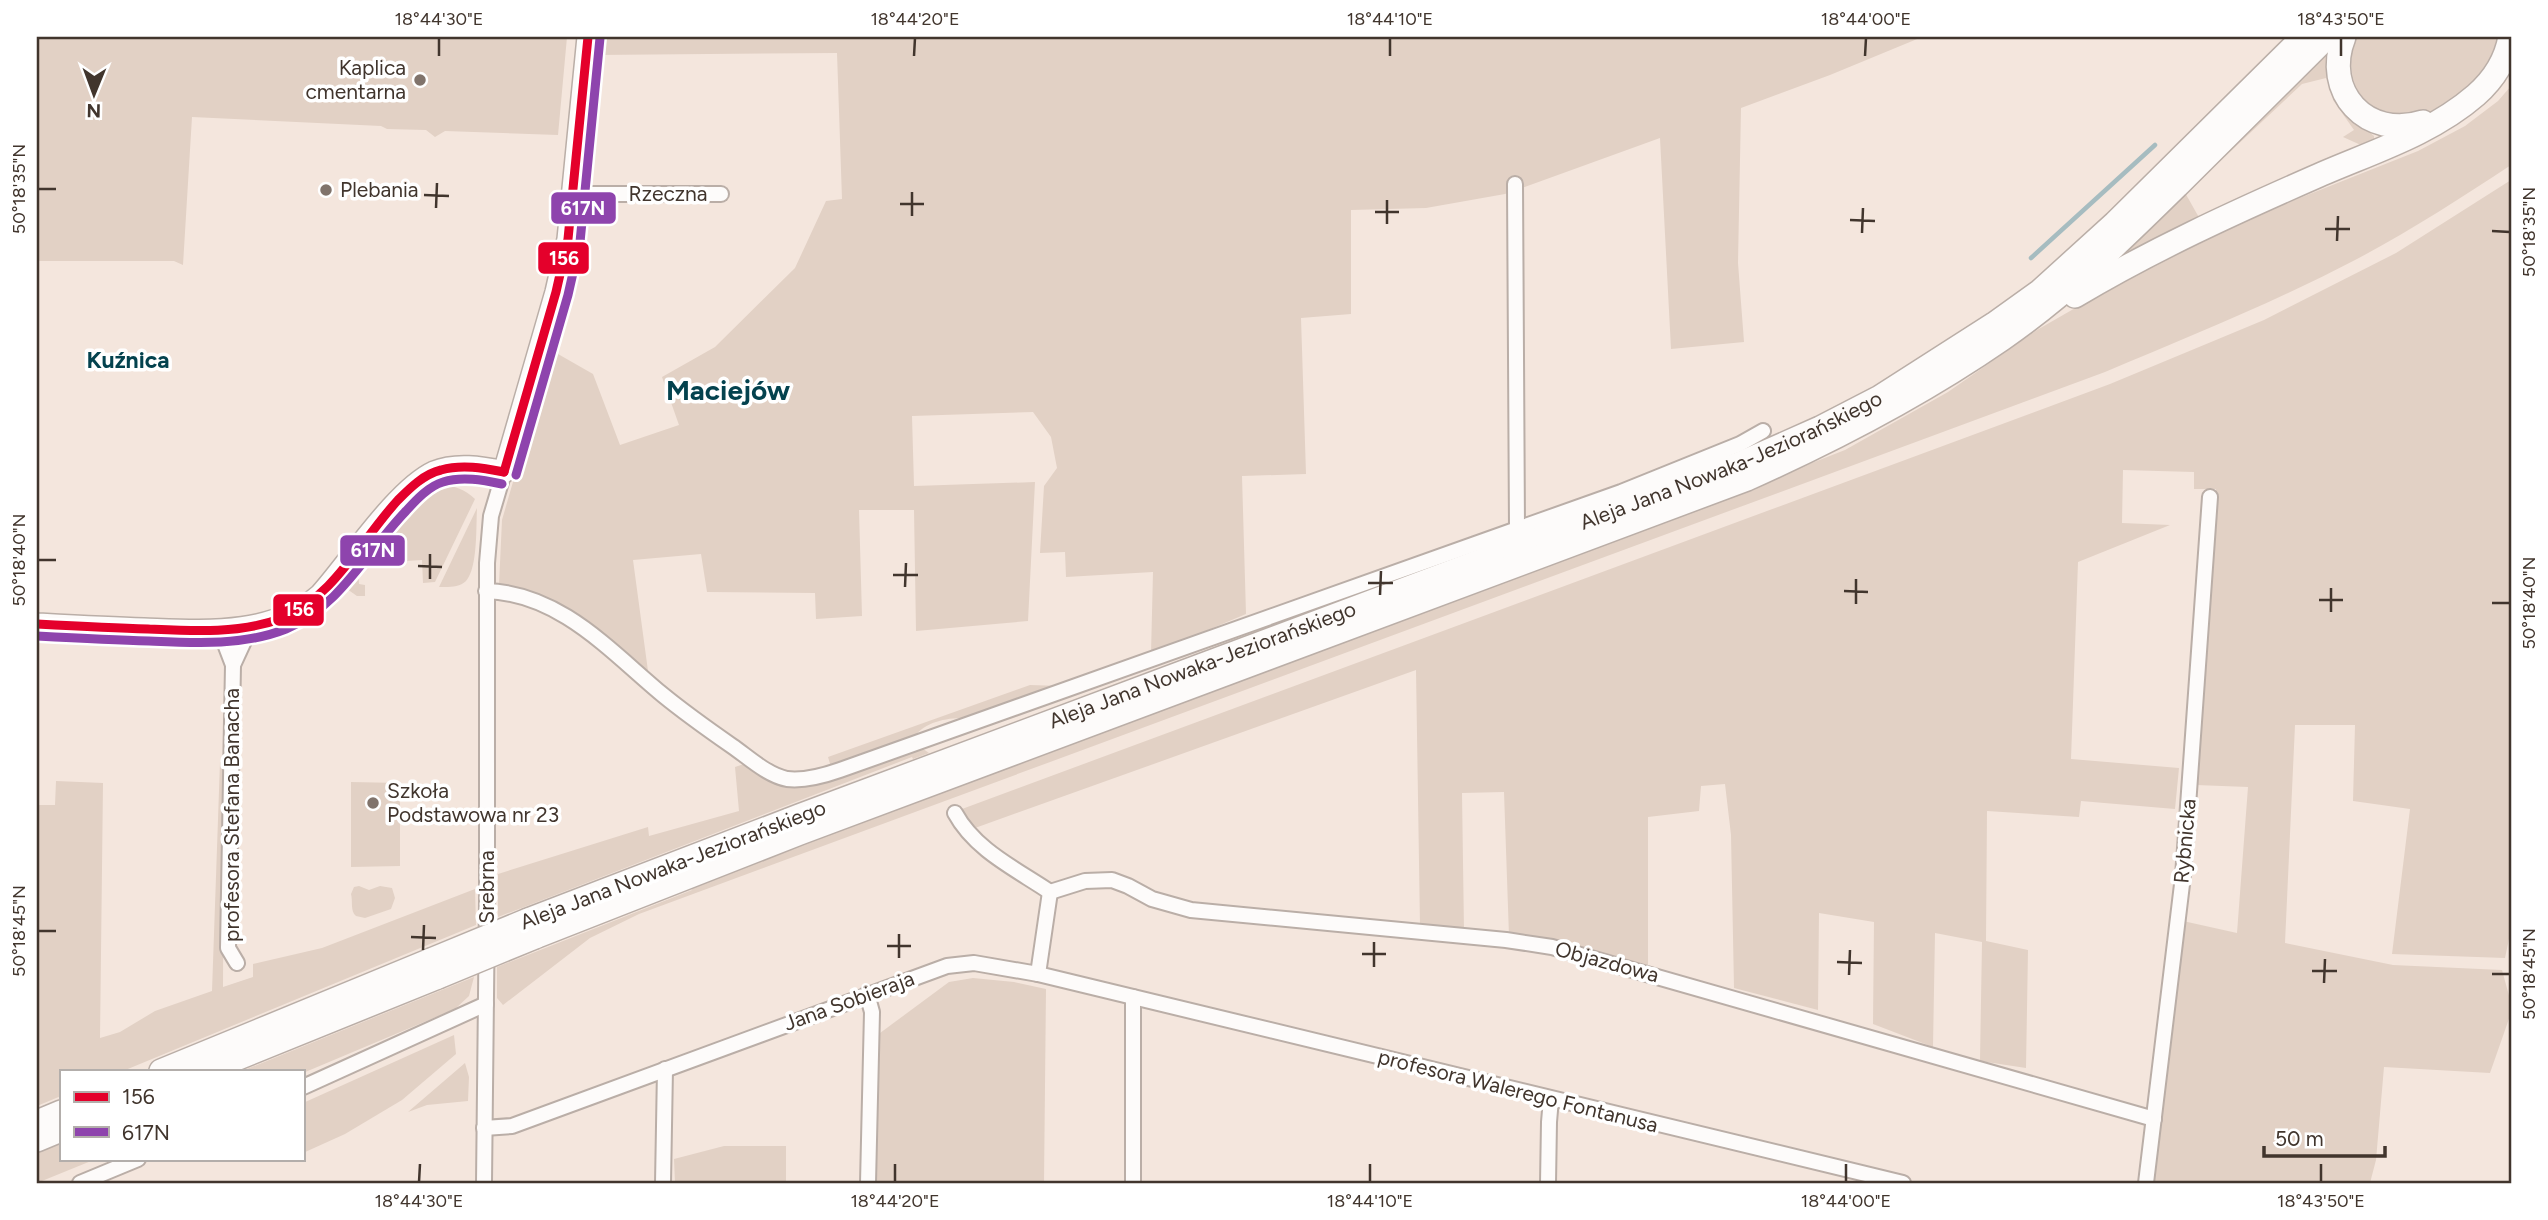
<svg xmlns="http://www.w3.org/2000/svg" width="2548" height="1220" viewBox="0 0 2548 1220" font-family="Figtree,sans-serif">
  <style>
    .green { fill: #e2d1c5 }
    .lines { fill: none; stroke-linecap: round; stroke-linejoin: round }
    .stream { stroke: #a6bcc0; stroke-width: 4.5 }
    .street-casing { stroke: #baaea7; stroke-width: 18 }
    .secondary-casing { stroke: #baaea7; stroke-width: 24 }
    .primary-casing { stroke: #baaea7; stroke-width: 26 }
    .street { stroke: #fdfbfa; stroke-width: 14 }
    .secondary { stroke: #fdfbfa; stroke-width: 21 }
    .primary { stroke: #fdfbfa; stroke-width: 23 }
    .primary-bridge-casing { stroke: #baaea7; stroke-width: 26; stroke-linecap: butt }
    .primary-bridge { stroke: #fdfbfa; stroke-width: 23 }
    .bus-1-casing { stroke: #fff; stroke-width: 14 }
    .bus-2-casing { stroke: #fff; stroke-width: 14 }
    .bus-1 { stroke: #e4002b; stroke-width: 9 }
    .bus-2 { stroke: #8e44ad; stroke-width: 9 }
    .ticks { fill: none; stroke: #41352d; stroke-width: 2.5 }
    .poi-dot { fill: #80736b; stroke: #fff; stroke-width: 2.5 }
    .labels { text-anchor: middle; stroke-width: 7; stroke-linejoin: round; paint-order: stroke }
    .poi-label { font-size: 21px; fill: #41352d; stroke: #fff; text-anchor: start }
    .street-label { font-size: 21px; fill: #41352d; stroke: #fff }
    .neighbourhood-label { font-size: 23px; font-weight: bold; fill: #04424e; stroke: #fff }
    .district-label { font-size: 28px; font-weight: bold; fill: #04424e; stroke: #fff }
    .line-badge { stroke: #fff; stroke-width: 2.5 }
    .badge-label { font-size: 19px; text-anchor: middle; font-weight: bold; fill: #fff }
    .neatline { fill: none; stroke: #41352d; stroke-width: 2.5 }
    .ticks-label { font-size: 18px; text-anchor: middle; fill: #41352d }
  </style>
  <rect width="100%" height="100%" fill="#f4e6dd"/>
  <!-- green -->
  <g class="green">
    <polygon points="37,37 567,37 558,135 445,131 435,137 426,130 387,129 381,126 192,117 183,265 174,261 37,261"/>
    <path d="M597 37H1922L1830 75 1741 108 1738 263 1744 342 1671 349 1660 138 1505 194 1426 208 1351 210V314L1301 318 1306 474 1242 476 1246 614 1151 654 1153 572 1066 577 1065 552 1040 553 1044 486 1057 468 1051 437 1033 412 912 416 914 486 1035 482 1028 621 916 631 914 510H859L862 616 816 619 815 593 707 592 701 554 633 560 648 671C603 636 556 597 499 585L502 520 551 350 593 374 620 445 679 425 662 377 715 347 795 268 826 201 842 199 837 53 595 55Z"/>
    <path d="M2356 37H2500C2496 50 2490 65 2481 76 2466 95 2437 113 2412 117 2365 123 2340 78 2356 37Z"/>
    <polygon points="2332,45 2329,70 2326,78 2302,84 2216,165 2217,158"/>
    <path d="M2511 86V165C2461 198 2410 231 2357 259 2275 302 2190 336 2105 372L639 914 590 938 503 1005 497 998V967L692 890 691 887 1677 516 1845 450 1948 392 2037 330 2110 288 2182 249 2280 206 2418 151 2465 126 2498 101Z"/>
    <polygon points="2337,95 2359,123 2374,136 2374,141 2363,146 2343,137 2354,130 2333,100"/>
    <polygon points="2511,180 2511,929 2505,958 2392,954 2410,809 2353,801 2355,725 2295,725 2285,943 2393,965 2502,970 2511,1003 2511,1013 2490,1073 2384,1067 2376,1160 2370,1183 2153,1183 2183,921 2237,933 2248,787 2196,785 2216,489 2194,489 2194,472 2123,470 2122,523 2170,525 2078,562 2071,759 2179,768 2175,809 2081,801 2079,817 1987,811 1986,941 2028,950 2026,1068 1980,1061 1982,942 1935,933 1933,1047 1873,1024 1874,922 1819,913 1818,1010 1734,988 1731,835 1725,784 1701,786 1699,811 1648,817 1648,969 1509,936 1504,792 1462,793 1464,931 1420,926 1416,670 975,828 967,820 962,809 2110,384 2264,320 2396,253"/>
    <polygon points="2184,191 2201,221 2120,259 2119,255"/>
    <path d="M441 485C456 486 464 489 475 499L435 582 423 583 422 560 358 564 359 584 365 585V596H357L347 589V576L409 502 413 506Z"/>
    <path d="M477 508C476 525 478 568 466 581 459 588 448 587 439 587Z"/>
    <path d="M1030 685 1061 686 964 718C945 718 925 722 914 737L831 767 828 757Z"/>
    <polygon points="919,746 929,753 913,759 912,757 498,917 498,874 648,827 649,836 739,811 735,767 747,763 777,781"/>
    <polygon points="224,761 223,987 253,977 253,964 322,948 475,889 476,925 123,1071 61,1071 61,1096 37,1106 37,805 55,805 56,781 103,783 100,1038 120,1032 155,1011 212,991 220,762"/>
    <polygon points="351,782 400,783 400,866 351,867"/>
    <path d="M359 886 369 890 380 886 392 888 395 898 391 909 365 918 356 916C350 911 353 901 351 894L354 887Z"/>
    <polygon points="474,977 469,996 455,1009 303,1073 303,1071 242,1071"/>
    <polygon points="973,978 1014,982 1046,989 1044,1183 874,1183 876,1036 949,982"/>
    <polygon points="454,1035 456,1054 402,1100 345,1134 303,1153 303,1103"/>
    <polygon points="465,1063 469,1077 468,1101 427,1105 408,1112"/>
    <polygon points="61,1143 61,1159 96,1159 37,1183 37,1153"/>
    <polygon points="724,1146 786,1146 786,1183 675,1183 674,1159"/>
  </g>
  <g class="lines">
    <!-- stream -->
    <polyline class="stream" points="2031,258 2155,145"/>
    <defs>
      <g id="street">
        <polyline points="1515,184 1517,529"/>
        <polyline points="573,194 721,194"/>
        <path d="M486 591C560 593 610 651 663 695 685 713 709 730 732 746 748 757 767 775 787 779 804 781 823 776 840 770L1621 492 1740 444 1763 431"/>
        <polyline points="220,631 233,665 228,948 237,963"/>
        <polyline points="233,665 251,626"/>
        <path d="M955 813C975 850 1016 869 1050 892"/>
        <polyline points="1050,892 1085,881 1112,880 1128,886 1152,899 1191,910 1506,940 1552,947 2154,1119"/>
        <polyline points="1038,974 1050,892"/>
        <polyline points="867,994 872,1012 868,1183"/>
        <polyline points="303,1087 486,1004"/>
        <polyline points="484,1128 512,1126 947,966 974,963 1038,974 1903,1183"/>
        <polyline points="80,1183 138,1159"/>
        <polyline points="484,1183 487,902 487,563 491,516 504,472"/>
        <polyline points="663,1183 665,1069"/>
        <polyline points="1133,1183 1133,997"/>
        <polyline points="1548,1183 1549,1122 1551,1099"/>
        <polyline points="2146,1183 2183,876 2210,497"/>
      </g>
      <path id="secondary" d="M37 624C73 626 108 628 144 629 202 631 272 637 320 595 349 563 396 490 434 472 456 463 481 467 504 472L556 292 568 239 588 37"/>
      <g id="primary">
        <path d="M2344 37C2322 92 2367 140 2423 122"/>
        <path d="M2075 296C2152 250 2233 213 2315 177 2369 153 2430 135 2476 95 2493 80 2506 60 2510 37"/>
        <path id="s1" d="M528 920 799 816 1662 493 1741 463 1820 428 1880 397 1994 324 2040 291 2115 223 2303 37"/>
        <path d="M535 937 800 833 1747 479C1836 439 1921 395 2002 339 2066 295 2122 240 2177 186 2227 136 2277 86 2327 37"/>
        <polyline points="161,1071 431,960"/>
        <polyline points="206,1071 438,977"/>
        <polyline points="37,1122 61,1112"/>
        <polyline points="37,1140 61,1130"/>
      </g>
    </defs>
    <!-- street casing -->
    <use href="#street" class="street-casing"/>
    <!-- secondary casing -->
    <use href="#secondary" class="secondary-casing"/>
    <!-- primary casing -->
    <use href="#primary" class="primary-casing"/>
    <!-- street -->
    <use href="#street" class="street"/>
    <!-- secondary -->
    <use href="#secondary" class="secondary"/>
    <!-- primary -->
    <use href="#primary" class="primary"/>
    <defs>
      <g id="primary-bridge">
        <polyline points="431,960 528,920"/>
        <polyline points="438,977 535,937"/>
      </g>
    </defs>
    <!-- primary-bridge casing -->
    <use href="#primary-bridge" class="primary-bridge-casing"/>
    <!-- primary-bridge -->
    <use href="#primary-bridge" class="primary-bridge"/>
    <defs>
      <g id="bus-1">
        <polyline points="504,472 556,292 568,239 588,37"/>
        <path d="M37 624C74 626 111 628 148 629 192 631 238 634 280 619 333 599 361 540 398 500 410 488 424 474 441 470 462 464 483 468 504 472"/>
      </g>
      <g id="bus-2">
        <polyline points="516,475 568,295 580,242 600,38"/>
        <path d="M37 636C74 638 111 640 149 641 194 643 243 646 286 629 340 607 367 551 406 511 416 500 429 486 443 482 462 476 483 480 502 484"/>
      </g>
    </defs>
    <!-- bus-1 casing -->
    <use href="#bus-1" class="bus-1-casing"/>
    <!-- bus-2 casing -->
    <use href="#bus-2" class="bus-2-casing"/>
    <!-- bus-1 -->
    <use href="#bus-1" class="bus-1"/>
    <!-- bus-2 -->
    <use href="#bus-2" class="bus-2"/>
  </g>
  <!-- ticks -->
  <path class="ticks" d="M439 56V38M914 56 915 38M1390 56V38M1865 56 1866 38M2341 56V38M38 189H56M424 195 449 196M900 204H924M436 208 437 183M1375 212H1399M912 216V192M1850 220 1875 221M1387 224V200M2325 229H2350M2492 231 2510 232M1862 233 1863 208M2337 241 2338 216M38 560H56M418 566 442 567M893 575H918M430 579V554M1368 583H1393M905 587 906 563M1844 591 1868 592M1380 595 1381 571M2319 600H2343M2492 603H2510M1856 604V579M2331 612V588M38 931H56M411 937 436 938M887 946H911M423 950 424 925M1362 954H1386M899 958V934M1837 962 1862 963M1374 967V942M2312 971H2337M2492 974H2510M1849 975 1850 950M2324 983 2325 959M419 1182 420 1164M895 1182V1164M1370 1182V1164M1846 1182V1164M2321 1182V1164"/>
  <!-- markers -->
  <g class="poi-dot">
    <circle cx="420" cy="80" r="7"/>
    <circle cx="326" cy="190" r="7"/>
    <circle cx="373" cy="803" r="7"/>
  </g>
  <g class="labels">
    <!-- poi labels -->
    <g class="poi-label">
      <text x="406" y="75" text-anchor="end">Kaplica<tspan x="406" dy="24">cmentarna</tspan></text>
      <text x="340" y="197">Plebania</text>
      <text x="387" y="798">Szkoła<tspan x="387" dy="24">Podstawowa nr 23</tspan></text>
    </g>
    <!-- street labels -->
    <g class="street-label">
      <text x="668" y="201">Rzeczna</text>
      <text dy="7" stroke="none"><textPath href="#s1" startOffset="1288">Aleja Jana Nowaka-Jeziorańskiego</textPath></text>
      <text dy="7" stroke="none"><textPath href="#s1" startOffset="721">Aleja Jana Nowaka-Jeziorańskiego</textPath></text>
      <text transform="translate(232 815) rotate(-90)" y="7">profesora Stefana Banacha</text>
      <text transform="translate(2185 841) rotate(-85)" y="7">Rybnicka</text>
      <text transform="translate(673 865) rotate(-21)" y="7">Aleja Jana Nowaka-Jeziorańskiego</text>
      <text transform="translate(487 887) rotate(-90)" y="7">Srebrna</text>
      <text transform="translate(1607 962) rotate(15)" y="7">Objazdowa</text>
      <text transform="translate(849 1001) rotate(-20)" y="7">Jana Sobieraja</text>
      <text transform="translate(1518 1091) rotate(14)" y="7">profesora Walerego Fontanusa</text>
    </g>
    <!-- neighbourhood labels -->
    <g class="neighbourhood-label">
      <text x="128" y="368">Kuźnica</text>
    </g>
    <!-- district labels -->
    <g class="district-label">
      <text x="728" y="400">Maciejów</text>
    </g>
  </g>
  <g class="line-badge">
    <rect x="550" y="191" width="67" height="34" rx="7" fill="#8e44ad"/>
    <rect x="537" y="241" width="53" height="34" rx="7" fill="#e4002b"/>
    <rect x="339" y="534" width="67" height="33" rx="7" fill="#8e44ad"/>
    <rect x="272" y="593" width="53" height="34" rx="7" fill="#e4002b"/>
  </g>
  <g class="badge-label">
    <text x="583" y="215">617N</text>
    <text x="564" y="265">156</text>
    <text x="373" y="557">617N</text>
    <text x="299" y="616">156</text>
  </g>
  <!-- border -->
  <rect width="2548" height="1220" fill="none" stroke="#ffffff" stroke-width="77"/>
  <!-- legend -->
  <rect x="60" y="1070" width="245" height="91" fill="#ffffff" stroke="#b3aeab" stroke-width="2"/>
  <rect x="74" y="1092" width="35" height="10" fill="#e4002b" stroke="#b3aeab" stroke-width="2"/>
  <text x="122" y="1104" font-size="21" fill="#41352d">156</text>
  <rect x="74" y="1127" width="35" height="10" fill="#8e44ad" stroke="#b3aeab" stroke-width="2"/>
  <text x="122" y="1140" font-size="21" fill="#41352d">617N</text>
  <!-- north arrow -->
  <g transform="translate(94 94) rotate(181)" stroke="#ffffff" stroke-width="5" paint-order="stroke">
  <path d="M0-5L12 26L0 18L-12 26Z" fill="#41352d"/>
  <text y="-10" font-size="19" font-weight="bold" text-anchor="middle" fill="#41352d">N</text>
  </g>
  <!-- scale -->
  <path d="M2264 1146v10h121v-10" fill="none" stroke="#41352d" stroke-width="3.5"/>
  <text x="2275" y="1146" font-size="21" fill="#41352d" stroke="#ffffff" stroke-width="5" paint-order="stroke">50 m</text>
  <rect x="38" y="38" width="2472" height="1144" class="neatline"/>
  <g class="ticks-label">
    <text x="439" y="25">18°44'30"E</text>
    <text x="915" y="25">18°44'20"E</text>
    <text x="1390" y="25">18°44'10"E</text>
    <text x="1866" y="25">18°44'00"E</text>
    <text x="2341" y="25">18°43'50"E</text>
    <text transform="translate(19 189) rotate(-90)" y="6">50°18'35"N</text>
    <text transform="translate(2529 232) rotate(-90)" y="6">50°18'35"N</text>
    <text transform="translate(19 560) rotate(-90)" y="6">50°18'40"N</text>
    <text transform="translate(2529 603) rotate(-90)" y="6">50°18'40"N</text>
    <text transform="translate(19 931) rotate(-90)" y="6">50°18'45"N</text>
    <text transform="translate(2529 974) rotate(-90)" y="6">50°18'45"N</text>
    <text x="419" y="1207">18°44'30"E</text>
    <text x="895" y="1207">18°44'20"E</text>
    <text x="1370" y="1207">18°44'10"E</text>
    <text x="1846" y="1207">18°44'00"E</text>
    <text x="2321" y="1207">18°43'50"E</text>
  </g>
</svg>
